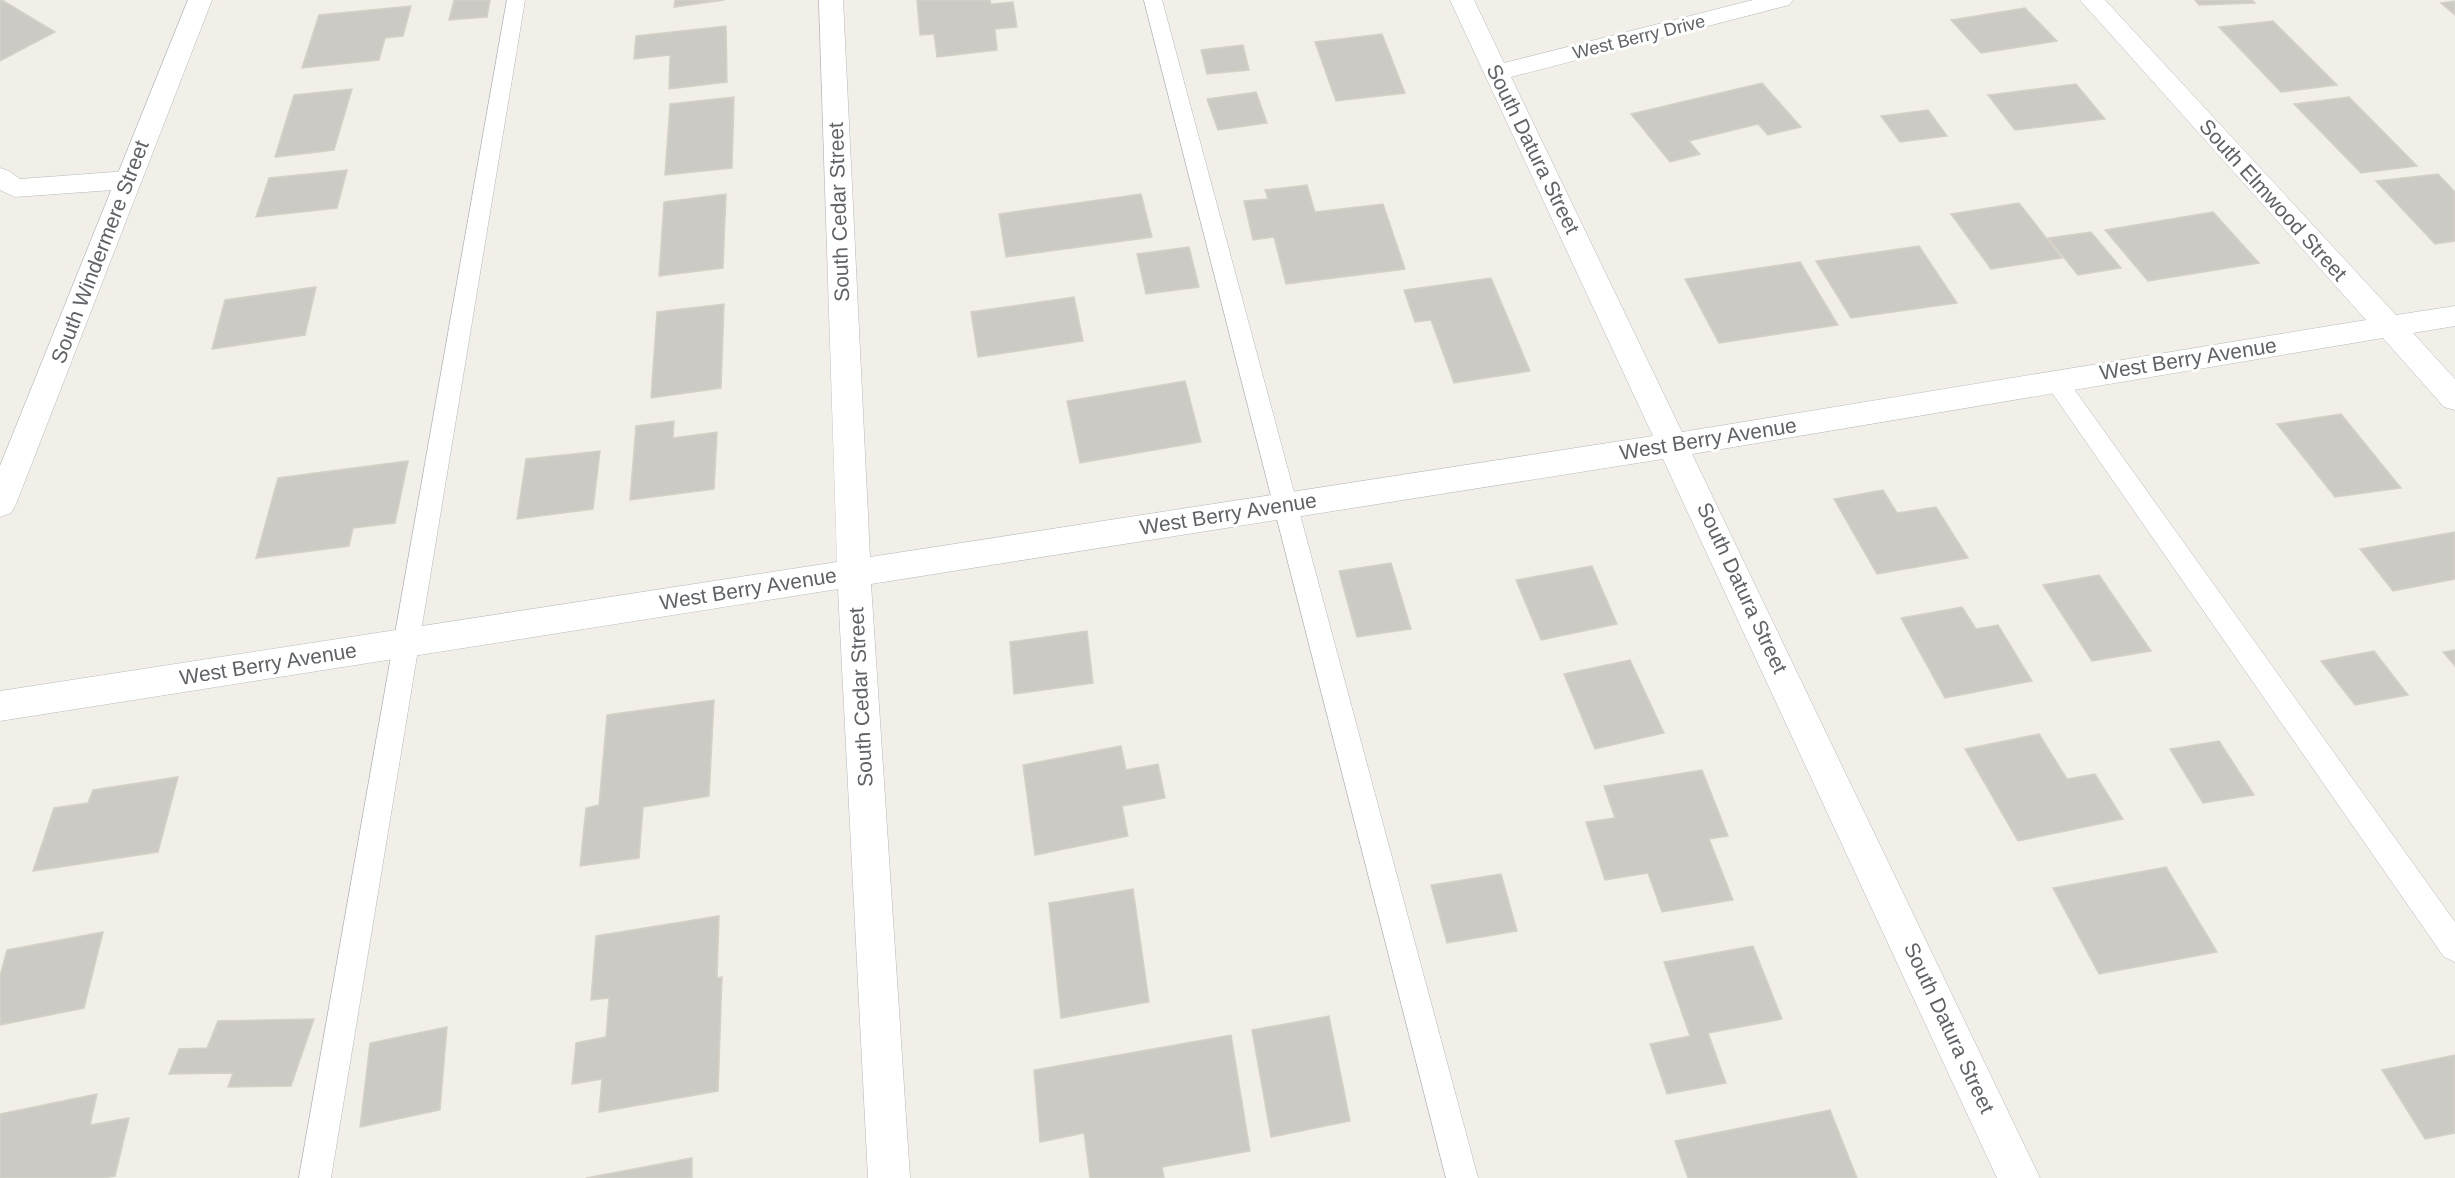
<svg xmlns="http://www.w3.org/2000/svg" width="2455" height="1178" viewBox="0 0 2455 1178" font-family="Helvetica,sans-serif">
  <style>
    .building { fill: #cccac5; stroke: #d6d1c6; stroke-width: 1.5 }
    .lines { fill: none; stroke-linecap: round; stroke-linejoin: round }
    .service-casing { stroke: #b5b8bc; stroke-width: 1 }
    .minor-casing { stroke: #b5b8bc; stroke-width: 1 }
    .tertiary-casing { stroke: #b5b8bc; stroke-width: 1 }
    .service { fill: #fff; fill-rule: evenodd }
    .minor { fill: #fff; fill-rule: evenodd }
    .tertiary { fill: #fff; fill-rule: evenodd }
    .labels { text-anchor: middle; stroke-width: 6; stroke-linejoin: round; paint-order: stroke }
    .far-street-label { font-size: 18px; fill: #5f6368; stroke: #fff }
    .street-label { font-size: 21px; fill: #5f6368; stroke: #fff }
  </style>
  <rect width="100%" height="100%" fill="#f1efe8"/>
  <!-- building -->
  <g class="building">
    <polygon points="0,0 2,0 55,32 0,61"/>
    <polygon points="454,0 490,0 487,17 449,20"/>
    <polygon points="675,0 724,0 674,7"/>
    <polygon points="917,0 990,0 991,4 1013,2 1017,27 995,29 997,50 937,57 934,34 920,35"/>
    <polygon points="2195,0 2252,0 2255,3 2199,5"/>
    <polygon points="2455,1 2455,15 2441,3"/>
    <polygon points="411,6 403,36 385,38 379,60 302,68 319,15"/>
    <polygon points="2025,8 2057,41 1981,53 1951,20"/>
    <polygon points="2273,21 2337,85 2281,92 2219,27"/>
    <polygon points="726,26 727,82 669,89 670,55 634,59 636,36"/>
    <polygon points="1382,34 1405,93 1336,101 1315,42"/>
    <polygon points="1243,45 1249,70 1207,74 1201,50"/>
    <polygon points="1762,83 1801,127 1768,135 1758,124 1689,141 1700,154 1670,162 1631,114"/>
    <polygon points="2076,84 2105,119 2015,130 1988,95"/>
    <polygon points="352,89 334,150 275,157 294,95"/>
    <polygon points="1256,92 1267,123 1218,130 1207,99"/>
    <polygon points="734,97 732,168 665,175 670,104"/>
    <polygon points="2349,97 2417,166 2361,173 2294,104"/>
    <polygon points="1928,110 1947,136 1900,142 1881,116"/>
    <polygon points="347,170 337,208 256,217 269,178"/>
    <polygon points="2438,174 2455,192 2455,241 2435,244 2376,181"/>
    <polygon points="1307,185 1315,212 1383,204 1405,269 1286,284 1274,237 1253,240 1244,201 1268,199 1265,190"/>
    <polygon points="726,194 723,268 659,276 664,202"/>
    <polygon points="1141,194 1152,237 1006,257 999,214"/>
    <polygon points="2019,203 2062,258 1991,269 1951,214"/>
    <polygon points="2213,212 2259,263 2148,281 2105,230"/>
    <polygon points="2091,232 2121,268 2078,275 2048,238"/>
    <polygon points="1919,246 1957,303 1851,318 1816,261"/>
    <polygon points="1189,247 1199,287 1146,294 1137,254"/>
    <polygon points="1800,262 1838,325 1719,343 1685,279"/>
    <polygon points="1491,278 1530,371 1454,383 1431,320 1415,322 1404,290"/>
    <polygon points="316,287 305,335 212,349 225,300"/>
    <polygon points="1074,297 1083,341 978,357 971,312"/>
    <polygon points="724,304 721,388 651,398 657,312"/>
    <polygon points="1185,381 1201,442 1080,463 1067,401"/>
    <polygon points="2341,414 2401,488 2335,497 2277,424"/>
    <polygon points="674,421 673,438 717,432 714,489 630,500 636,426"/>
    <polygon points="600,451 593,509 517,519 526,459"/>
    <polygon points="408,461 395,523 353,528 349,546 256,558 278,478"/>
    <polygon points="1883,490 1897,513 1936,507 1968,558 1877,574 1834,499"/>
    <polygon points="2455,532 2455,579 2393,591 2360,549"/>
    <polygon points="1391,563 1411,629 1357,637 1339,571"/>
    <polygon points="1592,566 1617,624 1541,640 1516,580"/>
    <polygon points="2099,575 2151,651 2092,661 2043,585"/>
    <polygon points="1962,607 1976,629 1998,625 2032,681 1945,698 1901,618"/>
    <polygon points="1087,631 1093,683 1014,694 1010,642"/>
    <polygon points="2455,650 2455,666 2443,652"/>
    <polygon points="2374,651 2408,695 2355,705 2321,661"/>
    <polygon points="1630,660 1664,733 1595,749 1564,674"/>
    <polygon points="714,700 709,796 643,807 639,858 580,866 586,808 599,805 607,715"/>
    <polygon points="2039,734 2067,779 2095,774 2123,819 2018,841 1965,749"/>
    <polygon points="2219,741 2254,795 2203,803 2170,749"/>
    <polygon points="1121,746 1126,770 1158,764 1165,798 1122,806 1128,836 1035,855 1023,765"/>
    <polygon points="1702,770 1728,836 1709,839 1733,900 1662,912 1648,873 1605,880 1586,822 1615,818 1604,786"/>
    <polygon points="178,777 158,852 33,871 54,808 88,803 93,790"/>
    <polygon points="2166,867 2217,952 2099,974 2053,888"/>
    <polygon points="1501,874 1517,931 1447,943 1431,885"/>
    <polygon points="1133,889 1149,1002 1061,1018 1049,903"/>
    <polygon points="719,916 717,978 722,977 718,1091 599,1112 602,1079 572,1084 576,1043 606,1037 609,998 591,1000 596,936"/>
    <polygon points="103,932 84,1008 0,1025 0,976 7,950"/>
    <polygon points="1753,946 1782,1019 1708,1033 1726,1083 1667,1094 1650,1044 1690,1036 1664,962"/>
    <polygon points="1329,1016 1350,1121 1271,1137 1252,1030"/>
    <polygon points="314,1019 291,1086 228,1087 233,1073 169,1074 179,1049 207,1048 218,1021"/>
    <polygon points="447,1027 440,1110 360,1127 370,1043"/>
    <polygon points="1231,1035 1250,1151 1162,1167 1164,1178 1090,1178 1084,1133 1040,1142 1034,1070"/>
    <polygon points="2455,1055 2455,1133 2425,1139 2382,1070"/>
    <polygon points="97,1094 90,1125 129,1118 115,1176 103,1178 0,1178 0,1114"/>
    <polygon points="1830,1110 1857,1178 1688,1178 1675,1141"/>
    <polygon points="692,1158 692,1178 586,1178"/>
  </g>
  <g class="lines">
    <defs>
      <g id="service">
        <polygon points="507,0 525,0 331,1178 299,1178"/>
        <polygon points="1144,0 1162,0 1478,1178 1446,1178"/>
        <polygon points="2056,372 2064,375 2455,922 2455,962 2444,957 2048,387 2045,381 2048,375"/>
      </g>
      <g id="minor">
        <polygon points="819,0 843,0 870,557 1653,436 1450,0 1474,0 1504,63 1753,0 1793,0 1789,5 1511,77 1682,432 2366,320 2080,0 2105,0 2396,315 2455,306 2455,326 2413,333 2455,379 2455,410 2444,407 2383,338 1692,454 2040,1178 1997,1178 1663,459 871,584 910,1178 868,1178 838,589 0,721 0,691 837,562"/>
        <polygon points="0,168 9,171 20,179 127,171 136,174 140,180 136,186 127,189 15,197 0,190"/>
      </g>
      <polygon id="tertiary" points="188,0 212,0 16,504 11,513 0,517 0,466"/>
    </defs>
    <!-- service casing -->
    <use href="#service" class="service-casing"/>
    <!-- minor casing -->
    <use href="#minor" class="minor-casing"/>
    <!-- tertiary casing -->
    <use href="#tertiary" class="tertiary-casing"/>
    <!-- service -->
    <use href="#service" class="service"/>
    <!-- minor -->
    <use href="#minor" class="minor"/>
    <!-- tertiary -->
    <use href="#tertiary" class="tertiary"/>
  </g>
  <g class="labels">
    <!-- far-street labels -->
    <g class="far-street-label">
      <text transform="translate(1639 37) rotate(-14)" y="6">West Berry Drive</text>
    </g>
    <!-- street labels -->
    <g class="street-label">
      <text transform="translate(1533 149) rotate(64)" y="7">South Datura Street</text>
      <text transform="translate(2273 200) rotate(48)" y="7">South Elmwood Street</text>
      <text transform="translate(839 212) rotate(-92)" y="7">South Cedar Street</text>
      <text transform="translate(100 252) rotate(-69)" y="7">South Windermere Street</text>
      <text transform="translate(2188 359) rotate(-9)" y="7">West Berry Avenue</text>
      <text transform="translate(1708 439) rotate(-9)" y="7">West Berry Avenue</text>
      <text transform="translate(1228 514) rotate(-9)" y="7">West Berry Avenue</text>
      <text transform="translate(1742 588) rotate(65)" y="7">South Datura Street</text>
      <text transform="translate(748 589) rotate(-9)" y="7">West Berry Avenue</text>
      <text transform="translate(268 664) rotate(-9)" y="7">West Berry Avenue</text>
      <text transform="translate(861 697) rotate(-93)" y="7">South Cedar Street</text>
      <text transform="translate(1949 1028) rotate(65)" y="7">South Datura Street</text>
    </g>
  </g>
</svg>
